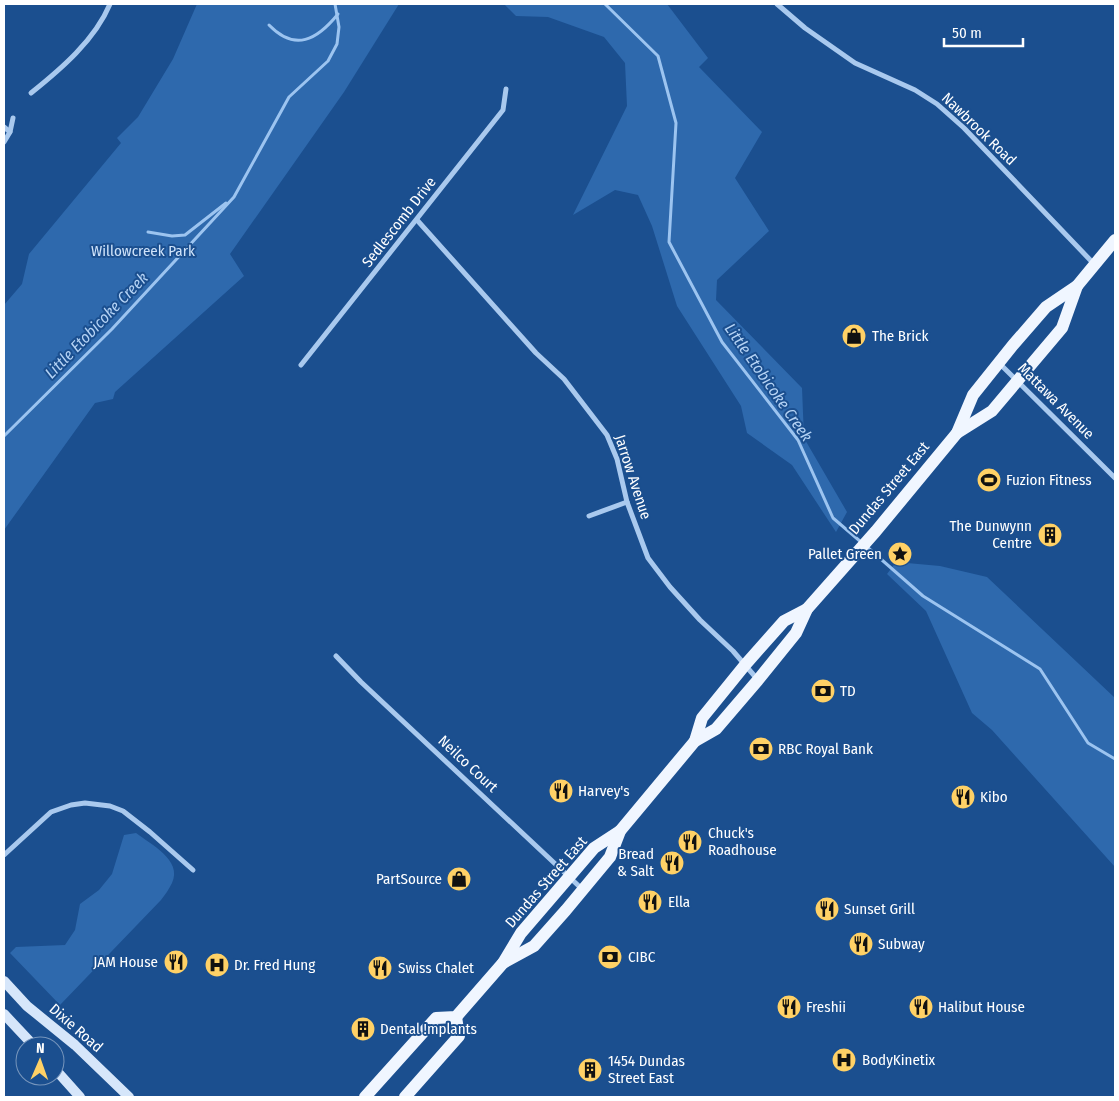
<svg xmlns="http://www.w3.org/2000/svg" width="1119" height="1101" viewBox="0 0 1119 1101" font-family="'Fira Sans Condensed',sans-serif">
  <style>
    .green { fill: #2e69ad }
    .lines { fill: none; stroke-linecap: round; stroke-linejoin: round }
    .stream { stroke: #9cc4f0; stroke-width: 3 }
    .street { stroke: #a9c9ee; stroke-width: 5 }
    .secondary { stroke: #d6e6fa; stroke-width: 10 }
    .primary { stroke: #f0f6ff; stroke-width: 12 }
    .labels { text-anchor: middle; stroke-width: 4; stroke-linejoin: round; paint-order: stroke }
    .street-label { font-size: 15px; fill: #fff; stroke: #1b4f8f }
    .park-label { font-size: 15px; fill: #cfe3fa; stroke: #1b4f8f }
    .poi-label { font-size: 15px; fill: #fff; stroke: #1b4f8f; text-anchor: start }
    .water-label { font-size: 16px; font-style: italic; fill: #b5d3f5; stroke: #1b4f8f }
  </style>
  <rect width="100%" height="100%" fill="#1b4f8f"/>
  <!-- green -->
  <g class="green">
    <polygon points="197,4 399,4 344,92 230,254 244,276 115,392 113,399 95,403 4,530 4,305 22,284 29,254 121,143 117,138 138,117 173,59"/>
    <polygon points="504,4 667,4 708,58 699,67 762,132 735,178 769,231 717,280 716,300 802,388 804,438 847,512 836,532 792,465 747,433 741,406 677,306 652,226 638,195 615,190 573,215 627,106 625,63 604,37 548,17 516,16"/>
    <polygon points="896,562 940,566 987,577 1115,698 1115,867 992,730 972,713 926,611 887,574"/>
    <path d="M136 833C150 844 183 860 172 883 169 889 165 895 161 900L60 1005 10 953 16 947 65 945 75 930 80 904 99 890 112 874 124 835Z"/>
  </g>
  <g class="lines">
    <!-- stream -->
    <g class="stream">
      <polyline points="605,4 658,56 676,123 669,242 722,342 798,440 833,518 861,542"/>
      <path d="M269 25C295 52 317 40 338 14"/>
      <polyline points="148,232 172,236 185,235 226,203"/>
      <polyline points="4,436 112,329 234,197 289,97 328,61 337,44 339,27 335,4"/>
      <polyline points="866,546 923,596 1040,669 1088,743 1115,759"/>
    </g>
    <!-- street -->
    <g class="street">
      <polyline points="777,4 805,28 855,63 915,90 937,104 964,128 1094,264"/>
      <path d="M31 93C61 69 95 40 110 4"/>
      <polyline points="4,127 10,132"/>
      <polyline points="4,142 10,132 13,118"/>
      <polyline points="417,220 536,353 564,379 607,435 617,459 627,502 648,558 670,587 700,620 733,651 758,680"/>
      <polyline points="999,363 1115,478"/>
      <polyline points="301,365 503,110 506,89"/>
      <polyline points="589,516 627,502"/>
      <polyline points="336,656 361,682 582,889"/>
      <polyline points="4,855 51,812 71,805 85,803 110,806 123,811 150,832 193,870"/>
    </g>
    <!-- secondary -->
    <g class="secondary">
      <polyline points="4,981 27,1006 75,1045 129,1097"/>
      <polyline points="4,1014 34,1046"/>
      <polyline points="55,1069 80,1097"/>
    </g>
    <!-- primary -->
    <g class="primary">
      <polyline points="957,433 992,411 1062,328 1077,286"/>
      <polyline points="695,741 702,718 745,665 784,621 807,609"/>
      <polyline points="503,963 534,946 566,910 610,857 620,831 695,741 716,729 758,680 796,633 807,609 876,531 957,433 973,395 1013,345 1046,307 1077,286 1115,240"/>
      <polyline points="365,1097 436,1018 456,1017 503,963 521,933 594,848 620,831"/>
      <polyline points="405,1097 459,1036 456,1017"/>
    </g>
  </g>
  <!-- icons -->
  <defs>
    <symbol id="shop-disc" viewBox="-11 -11 22 22"><circle r="9.5" fill="#ffd166" stroke="#1b4f8f"/><path d="M-5-2.5h2.3a2.7 3.5 0 0 1 5.4 0H5L5.5 6h-11ZM-1.5-2.5h3a1.5 2.3 0 0 0-3 0Z" fill="#111"/></symbol>
    <symbol id="stadium-disc" viewBox="-11 -11 22 22"><circle r="9.5" fill="#ffd166" stroke="#1b4f8f"/><path d="M0-5a6.5 5 0 1 0 0 10a6.5 5 0 1 0 0-10ZM-3.5-1.8h7v3.6h-7Z" fill="#111"/></symbol>
    <symbol id="building-disc" viewBox="-11 -11 22 22"><circle r="9.5" fill="#ffd166" stroke="#1b4f8f"/><path d="M-4-6H4V6H1V3H-1V6H-4ZM-2.5-4.3h1.7v1.8h-1.7ZM.8-4.3h1.7v1.8H.8ZM-2.5-1h1.7V.8h-1.7ZM.8-1h1.7V.8H.8Z" fill="#111"/></symbol>
    <symbol id="sight-disc" viewBox="-11 -11 22 22"><circle r="9.5" fill="#ffd166" stroke="#1b4f8f"/><path d="M0-6L1.8-2.2L6-1.7L2.9 1.2L3.7 5.4L0 3.3L-3.7 5.4L-2.9 1.2L-6-1.7L-1.8-2.2Z" fill="#111"/></symbol>
    <symbol id="bank-disc" viewBox="-11 -11 22 22"><circle r="9.5" fill="#ffd166" stroke="#1b4f8f"/><path d="M-6-4H6V4H-6ZM0-2.3a2.3 2.3 0 1 0 0 4.6a2.3 2.3 0 1 0 0-4.6Z" fill="#111"/></symbol>
    <symbol id="restaurant-disc" viewBox="-11 -11 22 22"><circle r="9.5" fill="#ffd166" stroke="#1b4f8f"/><path d="M-5-6h1v4h1v-4h1v4h1v-4h1v5L-1.5 .5V6h-2V.5L-5-1ZM5-6V6H3V1.5H1.5Q1.5-4 5-6Z" fill="#111"/></symbol>
    <symbol id="hospital-disc" viewBox="-11 -11 22 22"><circle r="9.5" fill="#ffd166" stroke="#1b4f8f"/><path d="M-5-5h3v3.5h4V-5h3V5h-3V1.5h-4V5h-3Z" fill="#111"/></symbol>
  </defs>
  <g fill-rule="evenodd">
    <use href="#shop-disc" x="840" y="322" width="28" height="28"/>
    <use href="#stadium-disc" x="975" y="466" width="28" height="28"/>
    <use href="#building-disc" x="1036" y="521" width="28" height="28"/>
    <use href="#sight-disc" x="886" y="540" width="28" height="28"/>
    <use href="#bank-disc" x="809" y="677" width="28" height="28"/>
    <use href="#bank-disc" x="747" y="735" width="28" height="28"/>
    <use href="#restaurant-disc" x="547" y="777" width="28" height="28"/>
    <use href="#restaurant-disc" x="949" y="783" width="28" height="28"/>
    <use href="#restaurant-disc" x="676" y="828" width="28" height="28"/>
    <use href="#restaurant-disc" x="658" y="849" width="28" height="28"/>
    <use href="#shop-disc" x="445" y="865" width="28" height="28"/>
    <use href="#restaurant-disc" x="636" y="888" width="28" height="28"/>
    <use href="#restaurant-disc" x="813" y="895" width="28" height="28"/>
    <use href="#restaurant-disc" x="847" y="930" width="28" height="28"/>
    <use href="#bank-disc" x="596" y="943" width="28" height="28"/>
    <use href="#restaurant-disc" x="162" y="948" width="28" height="28"/>
    <use href="#hospital-disc" x="203" y="951" width="28" height="28"/>
    <use href="#restaurant-disc" x="366" y="954" width="28" height="28"/>
    <use href="#restaurant-disc" x="775" y="993" width="28" height="28"/>
    <use href="#restaurant-disc" x="907" y="993" width="28" height="28"/>
    <use href="#building-disc" x="349" y="1015" width="28" height="28"/>
    <use href="#hospital-disc" x="830" y="1046" width="28" height="28"/>
    <use href="#building-disc" x="576" y="1056" width="28" height="28"/>
  </g>
  <g class="labels">
    <!-- street labels -->
    <g class="street-label">
      <text transform="translate(979 129) rotate(44)" y="5">Nawbrook Road</text>
      <text transform="translate(399 222) rotate(-52)" y="5">Sedlescomb Drive</text>
      <text transform="translate(1056 401) rotate(45)" y="5">Mattawa Avenue</text>
      <text transform="translate(633 477) rotate(72)" y="5">Jarrow Avenue</text>
      <text transform="translate(889 488) rotate(-50)" y="5">Dundas Street East</text>
      <text transform="translate(468 764) rotate(43)" y="5">Neilco Court</text>
      <text transform="translate(546 882) rotate(-49)" y="5">Dundas Street East</text>
      <text transform="translate(76 1028) rotate(41)" y="5">Dixie Road</text>
    </g>
    <!-- park labels -->
    <g class="park-label">
      <text x="143" y="256">Willowcreek Park</text>
    </g>
    <!-- poi labels -->
    <g class="poi-label">
      <text x="872" y="341">The Brick</text>
      <text x="1006" y="485">Fuzion Fitness</text>
      <text x="1032" y="531" text-anchor="end">The Dunwynn<tspan x="1032" dy="17">Centre</tspan></text>
      <text x="882" y="559" text-anchor="end">Pallet Green</text>
      <text x="840" y="696">TD</text>
      <text x="778" y="754">RBC Royal Bank</text>
      <text x="578" y="796">Harvey's</text>
      <text x="980" y="802">Kibo</text>
      <text x="708" y="838">Chuck's<tspan x="708" dy="17">Roadhouse</tspan></text>
      <text x="654" y="859" text-anchor="end">Bread<tspan x="654" dy="17">&amp; Salt</tspan></text>
      <text x="442" y="884" text-anchor="end">PartSource</text>
      <text x="668" y="907">Ella</text>
      <text x="844" y="914">Sunset Grill</text>
      <text x="878" y="949">Subway</text>
      <text x="628" y="962">CIBC</text>
      <text x="158" y="967" text-anchor="end">JAM House</text>
      <text x="234" y="970">Dr. Fred Hung</text>
      <text x="398" y="973">Swiss Chalet</text>
      <text x="806" y="1012">Freshii</text>
      <text x="938" y="1012">Halibut House</text>
      <text x="380" y="1034">Dental !mplants</text>
      <text x="862" y="1065">BodyKinetix</text>
      <text x="608" y="1066">1454 Dundas<tspan x="608" dy="17">Street East</tspan></text>
    </g>
    <!-- water labels -->
    <g class="water-label">
      <text transform="translate(96 325) rotate(-46)" y="6">Little Etobicoke Creek</text>
      <text transform="translate(769 382) rotate(55)" y="6">Little Etobicoke Creek</text>
    </g>
  </g>
  <!-- border -->
  <rect width="1119" height="1101" fill="none" stroke="#ffffff" stroke-width="10"/>
  <!-- north arrow -->
  <g transform="translate(40 1061) rotate(2)"><circle r="24" fill="#1b4f8f" stroke="#7695bc"/>
  <path d="M0-4L9 19L0 12L-9 19Z" fill="#ffd166"/>
  <text y="-8" font-size="14" font-weight="bold" text-anchor="middle" fill="#ffffff">N</text>
  </g>
  <!-- scale -->
  <path d="M944 38v8h79v-8" fill="none" stroke="#ffffff" stroke-width="2.5"/>
  <text x="952" y="38" font-size="15" fill="#ffffff" stroke="#1b4f8f" stroke-width="4" paint-order="stroke">50 m</text>
</svg>
